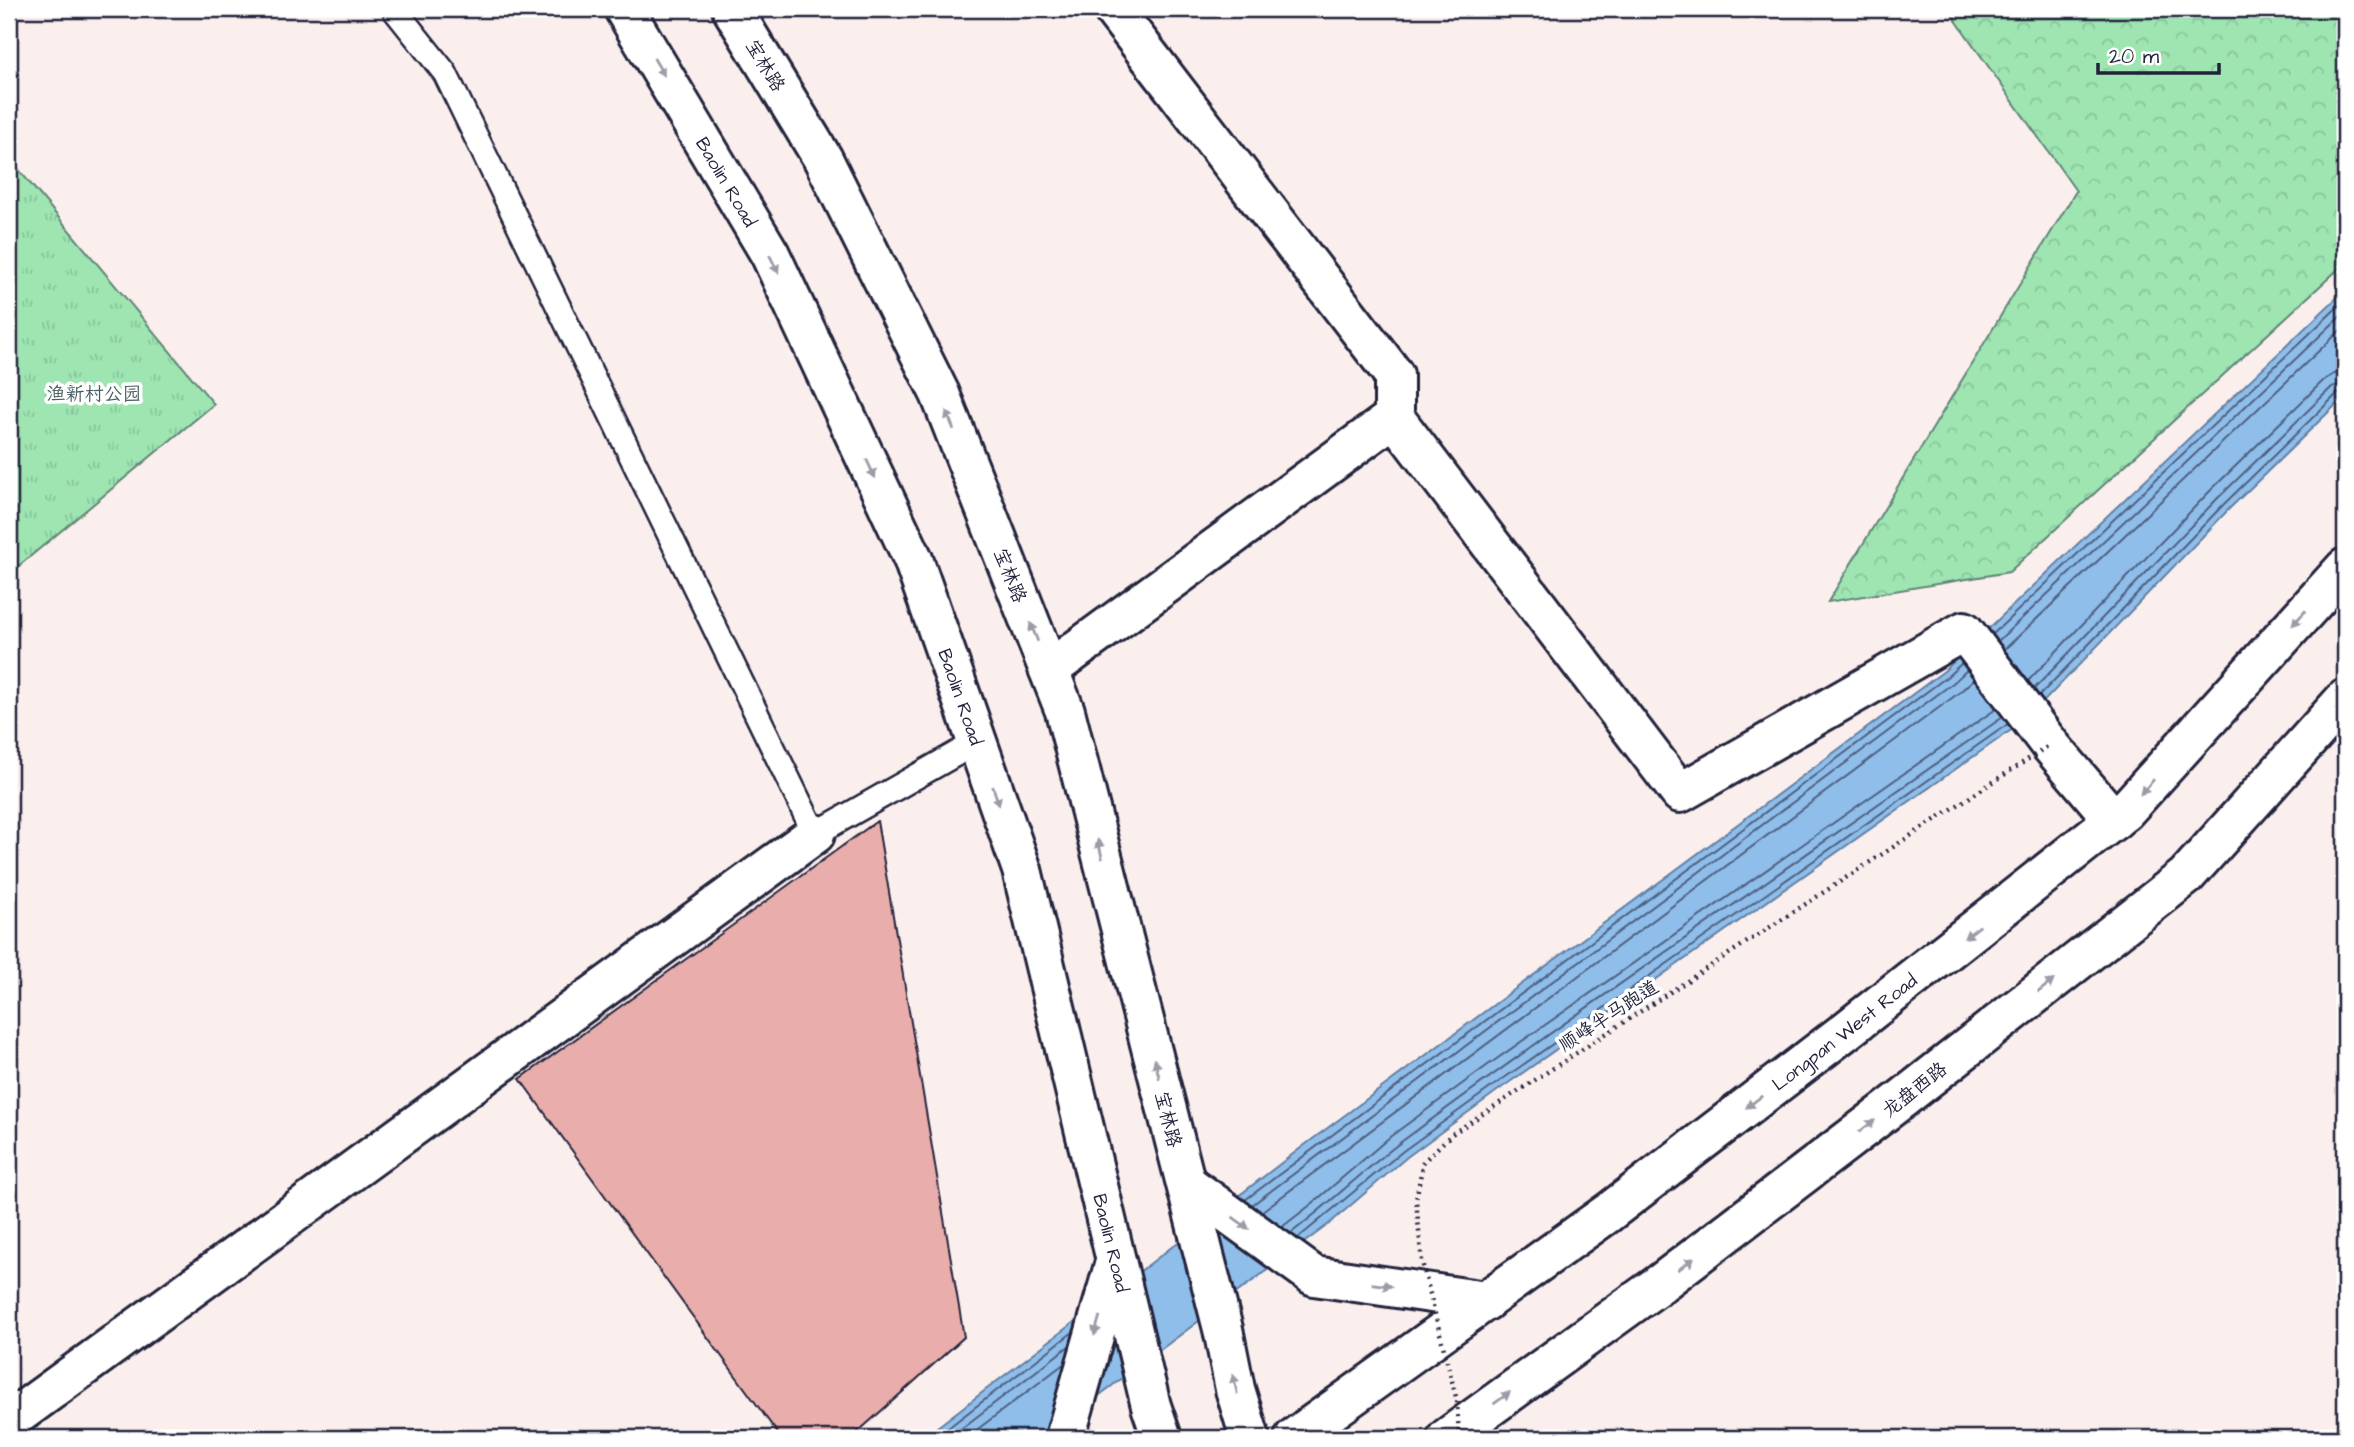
<svg xmlns="http://www.w3.org/2000/svg" width="2354" height="1447" viewBox="0 0 2354 1447" font-family="'Architects Daughter','LXGW WenKai TC',sans-serif">
  <style>
    .grass { fill: url(#grass-tufts); stroke: #608476; stroke-width: 2 }
    .forest { fill: url(#forest-crowns); stroke: #608476; stroke-width: 2 }
    .water { fill: #8fbeea; stroke: #6380a4; stroke-width: 2 }
    .lines { fill: none; stroke-linecap: round; stroke-linejoin: round }
    .shore { stroke: #4e6081; stroke-width: 2 }
    .building { fill: #e9aeac; stroke: #22223b; stroke-width: 2 }
    .lane-casing { stroke: #22223b; stroke-width: 28 }
    .street-casing { stroke: #22223b; stroke-width: 44 }
    .secondary-casing { stroke: #22223b; stroke-width: 44 }
    .lane { stroke: #fff; stroke-width: 23 }
    .street { stroke: #fff; stroke-width: 38 }
    .secondary { stroke: #fff; stroke-width: 38 }
    .path-bridge { stroke: #22223b; stroke-width: 4.5; stroke-dasharray: 2 5; stroke-linecap: butt }
    .oneway { fill: #9c9ca7 }
    .labels { text-anchor: middle; stroke-width: 7; stroke-linejoin: round; paint-order: stroke }
    .street-label { font-size: 19px; fill: #22223b; stroke: #fff }
    .park-label { font-size: 19px; fill: #475c5f; stroke: #fff }
  </style>
  <defs>
    <pattern id="grass-tufts" width="24" height="20" patternUnits="userSpaceOnUse" patternTransform="scale(1.75)"><rect width="24" height="20" fill="#9ee5b2"/><path d="M3 7l-1-3M5 7V3M7 7l1-3M15 17l-1-3M17 17v-4M19 17l1-3" fill="none" stroke="#88c49a"/></pattern>
    <pattern id="forest-crowns" width="20" height="18" patternUnits="userSpaceOnUse" patternTransform="scale(1.75)"><rect width="20" height="18" fill="#9ee5b2"/><path d="M2 6a3 3 0 1 1 6 0M12 15a3 3 0 1 1 6 0" fill="none" stroke="#88c49a"/></pattern>
  </defs>
  <rect width="100%" height="100%" fill="#fbefee"/>
  <filter id="ink" filterUnits="userSpaceOnUse"><feTurbulence type="fractalNoise" baseFrequency=".0143" numOctaves="2"/><feDisplacementMap in="SourceGraphic" scale="14" xChannelSelector="R" yChannelSelector="G"/><feConvolveMatrix kernelMatrix="1 2 1 2 8 2 1 2 1" color-interpolation-filters="sRGB"/></filter>
  <g filter="url(#ink)">
    <!-- grass -->
    <polygon class="grass" points="9,158 214,404 9,574"/>
    <!-- forest -->
    <polygon class="forest" points="1948,9 2345,9 2345,263 2009,572 1828,602 2076,191"/>
    <!-- water -->
    <polygon class="water" points="2345,290 2345,396 2229,509 2027,719 1504,1086 1407,1157 1329,1224 1042,1438 923,1438 1306,1144 1944,671"/>
    <g class="lines">
      <!-- shore -->
      <g class="shore">
        <polyline points="1993,634 2345,300"/>
        <polyline points="1998,641 2345,312"/>
        <polyline points="2004,650 2345,326"/>
        <polyline points="2028,681 2211,490 2324,380 2334,374 2345,372"/>
        <polyline points="2034,689 2218,498 2332,387 2345,383"/>
        <polyline points="2039,696 2224,504 2337,394 2345,392"/>
        <polyline points="1245,1200 1948,676 1962,663"/>
        <polyline points="1252,1205 1953,683 1967,670"/>
        <polyline points="1261,1212 1960,692 1974,679"/>
        <polyline points="1282,1227 1313,1203 1391,1136 1488,1065 1996,709"/>
        <path d="M1291 1233C1329 1204 1363 1171 1401 1142 1598 996 1802 858 2003 717"/>
        <polyline points="1298,1238 1403,1151 1500,1081 2008,724"/>
        <polyline points="935,1438 1073,1332"/>
        <polyline points="949,1438 1069,1346"/>
        <polyline points="966,1438 1065,1363"/>
      </g>
    </g>
    <!-- building -->
    <polygon class="building" points="877,821 964,1337 851,1438 781,1438 520,1079"/>
    <g class="lines">
      <defs>
        <polyline id="lane" points="394,9 445,73 815,834 977,742"/>
        <g id="street">
          <polyline points="1113,9 1394,375 1394,417"/>
          <polyline points="1049,670 1394,417 1680,793 1964,631 2050,745 2114,820"/>
          <polyline points="9,1421 815,834"/>
        </g>
        <g id="secondary">
          <path id="s1" d="M624 9 770 254 913 559 1022 870 1151 1406 1162 1438"/>
          <polyline points="732,9 823,159 940,394 1065,711 1223,1329 1235,1389 1250,1438"/>
          <polyline points="1186,1183 1314,1276 1486,1301"/>
          <polyline points="1065,1438 1115,1262"/>
          <path id="s2" d="M1294 1438 1608 1213 1847 1030 2125 811 2345 568"/>
          <polyline points="1447,1438 1661,1283 1902,1099 2186,876 2345,699"/>
        </g>
      </defs>
      <!-- lane casing -->
      <use href="#lane" class="lane-casing"/>
      <!-- street casing -->
      <use href="#street" class="street-casing"/>
      <!-- secondary casing -->
      <use href="#secondary" class="secondary-casing"/>
      <!-- lane -->
      <use href="#lane" class="lane"/>
      <!-- street -->
      <use href="#street" class="street"/>
      <!-- secondary -->
      <use href="#secondary" class="secondary"/>
      <!-- path-bridge -->
      <polyline class="path-bridge" points="1459,1438 1457,1401 1422,1262 1416,1200 1423,1162 1452,1134 2050,745"/>
    </g>
    <!-- one-way arrows -->
    <defs><path id="oneway-solid" d="M-6-.8H1V-3.2L6.5 0L1 3.2V.8H-6Z" transform="scale(1.75)"/></defs>
    <g class="oneway">
      <use href="#oneway-solid" transform="translate(659 67) rotate(59)"/>
      <use href="#oneway-solid" transform="translate(774 264) rotate(64)"/>
      <use href="#oneway-solid" transform="translate(950 420) rotate(-112)"/>
      <use href="#oneway-solid" transform="translate(871 469) rotate(65)"/>
      <use href="#oneway-solid" transform="translate(2299 618) rotate(132)"/>
      <use href="#oneway-solid" transform="translate(1034 632) rotate(-112)"/>
      <use href="#oneway-solid" transform="translate(2147 787) rotate(132)"/>
      <use href="#oneway-solid" transform="translate(996 796) rotate(71)"/>
      <use href="#oneway-solid" transform="translate(1100 849) rotate(-104)"/>
      <use href="#oneway-solid" transform="translate(1972 932) rotate(142)"/>
      <use href="#oneway-solid" transform="translate(2046 986) rotate(-38)"/>
      <use href="#oneway-solid" transform="translate(1157 1069) rotate(-104)"/>
      <use href="#oneway-solid" transform="translate(1754 1102) rotate(143)"/>
      <use href="#oneway-solid" transform="translate(1867 1126) rotate(-37)"/>
      <use href="#oneway-solid" transform="translate(1241 1223) rotate(36)"/>
      <use href="#oneway-solid" transform="translate(1686 1264) rotate(-37)"/>
      <use href="#oneway-solid" transform="translate(1382 1285) rotate(8)"/>
      <use href="#oneway-solid" transform="translate(1097 1326) rotate(106)"/>
      <use href="#oneway-solid" transform="translate(1235 1384) rotate(-103)"/>
      <use href="#oneway-solid" transform="translate(1502 1398) rotate(-36)"/>
    </g>
  </g>
  <g class="labels">
    <!-- street labels -->
    <g class="street-label">
      <text transform="translate(766 65) rotate(59)" y="7">宝林路</text>
      <text dy="7" stroke="none"><textPath href="#s1" startOffset="201">Baolin Road</textPath></text>
      <text transform="translate(1011 575) rotate(68)" y="7">宝林路</text>
      <text dy="7" stroke="none"><textPath href="#s1" startOffset="768">Baolin Road</textPath></text>
      <text transform="translate(1608 1015) rotate(-33)" y="7">顺峰半马跑道</text>
      <text dy="7" stroke="none"><textPath href="#s2" startOffset="684">Longpan West Road</textPath></text>
      <text transform="translate(1914 1089) rotate(-38)" y="7">龙盘西路</text>
      <text transform="translate(1169 1119) rotate(76)" y="7">宝林路</text>
      <text dy="7" stroke="none"><textPath href="#s1" startOffset="1335">Baolin Road</textPath></text>
    </g>
    <!-- park labels -->
    <g class="park-label">
      <text x="94" y="400">渔新村公园</text>
    </g>
  </g>
  <!-- margin -->
  <rect width="2354" height="1447" fill="none" stroke="#fff" stroke-width="35"/>
  <rect x="18" y="18" width="2319" height="1412" fill="none" stroke="#22223b" stroke-width="2.5" filter="url(#ink)"/>
  <!-- scale -->
  <path d="M2098 63v10h121v-10" fill="none" stroke="#22223b" stroke-width="3.5"/>
  <text x="2109" y="63" font-size="21" fill="#22223b" stroke="#ffffff" stroke-width="5" paint-order="stroke">20 m</text>
</svg>
